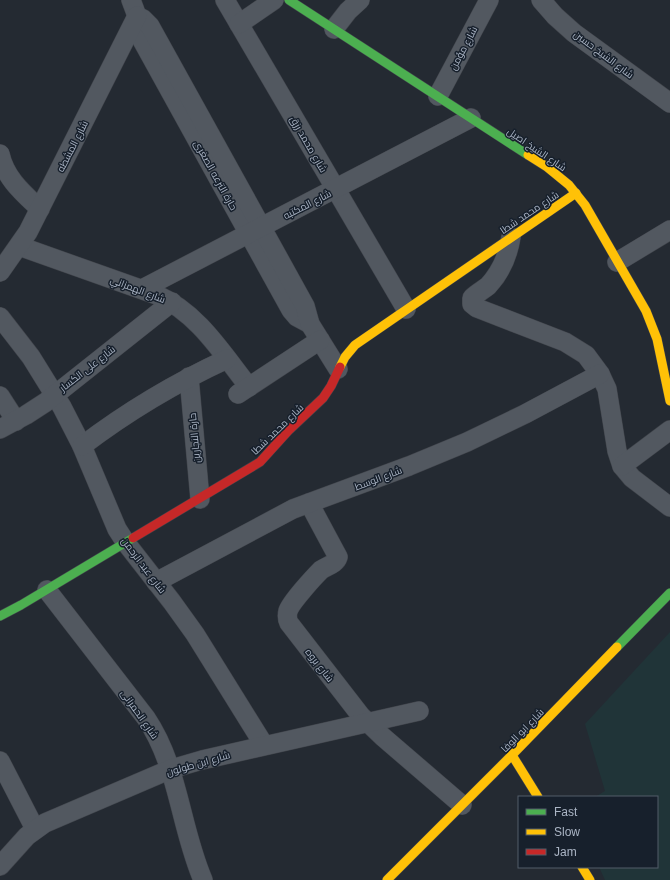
<svg xmlns="http://www.w3.org/2000/svg" width="670" height="880" viewBox="0 0 670 880" font-family="Arial,Cairo,sans-serif">
  <style>
    .green { fill: #203438 }
    .lines { fill: none; stroke-linecap: round; stroke-linejoin: round }
    .street-casing { stroke: #40444b; stroke-width: 20 }
    .fast-casing { stroke: #40444b; stroke-width: 10 }
    .slow-casing { stroke: #40444b; stroke-width: 10 }
    .jam-casing { stroke: #40444b; stroke-width: 10 }
    .street { stroke: #525860; stroke-width: 19 }
    .fast { stroke: #4caf50; stroke-width: 9 }
    .slow { stroke: #ffc107; stroke-width: 9 }
    .jam { stroke: #c62828; stroke-width: 9 }
    .labels { text-anchor: middle; stroke-width: 3; stroke-linejoin: round; paint-order: stroke }
    .street-label { font-size: 10px; fill: #abb5c5; stroke: #17202c }
  </style>
  <rect width="100%" height="100%" fill="#242a32"/>
  <!-- green -->
  <polygon class="green" points="670,632 670,880 605,880 599,867 657,867 657,797 595,797 605,791 585,724"/>
  <g class="lines">
    <defs>
      <g id="street">
        <polyline points="131,0 137,16 136,27 138,33 291,310 297,317 310,324"/>
        <polyline points="225,0 406,309"/>
        <polyline points="541,0 555,16 574,33 670,103"/>
        <polyline points="137,16 143,19 150,26 305,306 310,324 338,369"/>
        <polyline points="239,24 274,0"/>
        <polyline points="334,29 348,11 360,0"/>
        <polyline points="438,96 489,0"/>
        <path d="M0 154C5 178 23 193 40 209"/>
        <path d="M511 237C508 256 501 272 488 286 483 290 477 293 472 298V304L477 308 565 342 586 355 600 374 607 389 617 451 622 466 632 478 670 507"/>
        <path d="M19 246 157 295C198 313 222 353 249 387"/>
        <polyline points="617,262 670,230"/>
        <polyline points="0,272 28,232 137,16"/>
        <polyline points="142,289 471,118"/>
        <polyline points="0,317 31,357 62,407 82,446 117,529 126,543 172,602 195,634 264,745"/>
        <polyline points="189,377 200,499"/>
        <polyline points="238,394 320,340"/>
        <polyline points="0,396 16,421"/>
        <polyline points="0,429 26,415 46,402 172,302"/>
        <path d="M82 446C128 411 175 383 227 359"/>
        <polyline points="622,466 670,430"/>
        <path d="M309 503 338 557C336 564 327 566 321 570 314 577 291 602 288 611 287 615 287 619 289 623L361 716 383 737 462 805"/>
        <polyline points="156,582 293,509 409,466 467,442 525,414 600,374"/>
        <path d="M47 590 146 718C179 767 180 827 203 880"/>
        <polyline points="0,761 35,829"/>
        <polyline points="0,866 27,836 45,823 171,769 202,760 419,711"/>
      </g>
      <g id="fast">
        <polyline points="289,0 528,155"/>
        <polyline points="0,616 21,605 133,538"/>
        <polyline points="617,647 670,593"/>
      </g>
      <g id="slow">
        <polyline points="528,155 547,167 569,185 585,205 646,311 657,339 670,401"/>
        <polyline points="340,367 345,357 355,345 576,193"/>
        <polyline points="512,755 538,797"/>
        <polyline points="582,867 590,880"/>
        <polyline points="387,880 512,755 617,647"/>
      </g>
      <polyline id="jam" points="133,538 260,462 289,430 323,398 331,386 340,367"/>
    </defs>
    <!-- street casing -->
    <use href="#street" class="street-casing"/>
    <!-- fast casing -->
    <use href="#fast" class="fast-casing"/>
    <!-- slow casing -->
    <use href="#slow" class="slow-casing"/>
    <!-- jam casing -->
    <use href="#jam" class="jam-casing"/>
    <!-- street -->
    <use href="#street" class="street"/>
    <!-- fast -->
    <use href="#fast" class="fast"/>
    <!-- slow -->
    <use href="#slow" class="slow"/>
    <!-- jam -->
    <use href="#jam" class="jam"/>
  </g>
  <g class="labels">
    <!-- street labels -->
    <g class="street-label">
      <text transform="translate(463 48) rotate(-62)" y="4">شارع مؤمن</text>
      <text transform="translate(604 54) rotate(37)" y="4">شارع الشيخ حسين</text>
      <text transform="translate(309 144) rotate(60)" y="4">شارع محمد رزق</text>
      <text transform="translate(72 146) rotate(-63)" y="4">شارع المشطه</text>
      <text transform="translate(537 149) rotate(34)" y="4">شارع الشيخ اصيل</text>
      <text transform="translate(216 175) rotate(61)" y="4">حارة الترعه الصغرى</text>
      <text transform="translate(307 204) rotate(-27)" y="4">شارع المكتبه</text>
      <text transform="translate(529 212) rotate(-34)" y="4">شارع محمد شطا</text>
      <text transform="translate(138 289) rotate(21)" y="4">شارع الهمزاني</text>
      <text transform="translate(87 368) rotate(-38)" y="4">شارع على الكسار</text>
      <text transform="translate(277 429) rotate(-44)" y="4">شارع محمد شطا</text>
      <text transform="translate(194 438) rotate(-95)" y="4">حارة النجارين</text>
      <text transform="translate(378 478) rotate(-21)" y="4">شارع الوسط</text>
      <text transform="translate(144 565) rotate(53)" y="4">شارع عبد الرحمن</text>
      <text transform="translate(320 665) rotate(52)" y="4">شارع بروه</text>
      <text transform="translate(140 714) rotate(55)" y="4">شارع الحمرانى</text>
      <text transform="translate(522 730) rotate(-46)" y="4">شارع ابو الوفا</text>
      <text transform="translate(198 763) rotate(-16)" y="4">شارع ابن طولون</text>
    </g>
  </g>
  <!-- legend -->
  <rect x="518" y="796" width="140" height="72" fill="#17202c" stroke="#525c69"/>
  <rect x="526" y="809" width="20" height="6" fill="#4caf50" stroke="#525c69"/>
  <text x="554" y="816" font-size="12" fill="#abb5c5">Fast</text>
  <rect x="526" y="829" width="20" height="6" fill="#ffc107" stroke="#525c69"/>
  <text x="554" y="836" font-size="12" fill="#abb5c5">Slow</text>
  <rect x="526" y="849" width="20" height="6" fill="#c62828" stroke="#525c69"/>
  <text x="554" y="856" font-size="12" fill="#abb5c5">Jam</text>
</svg>
